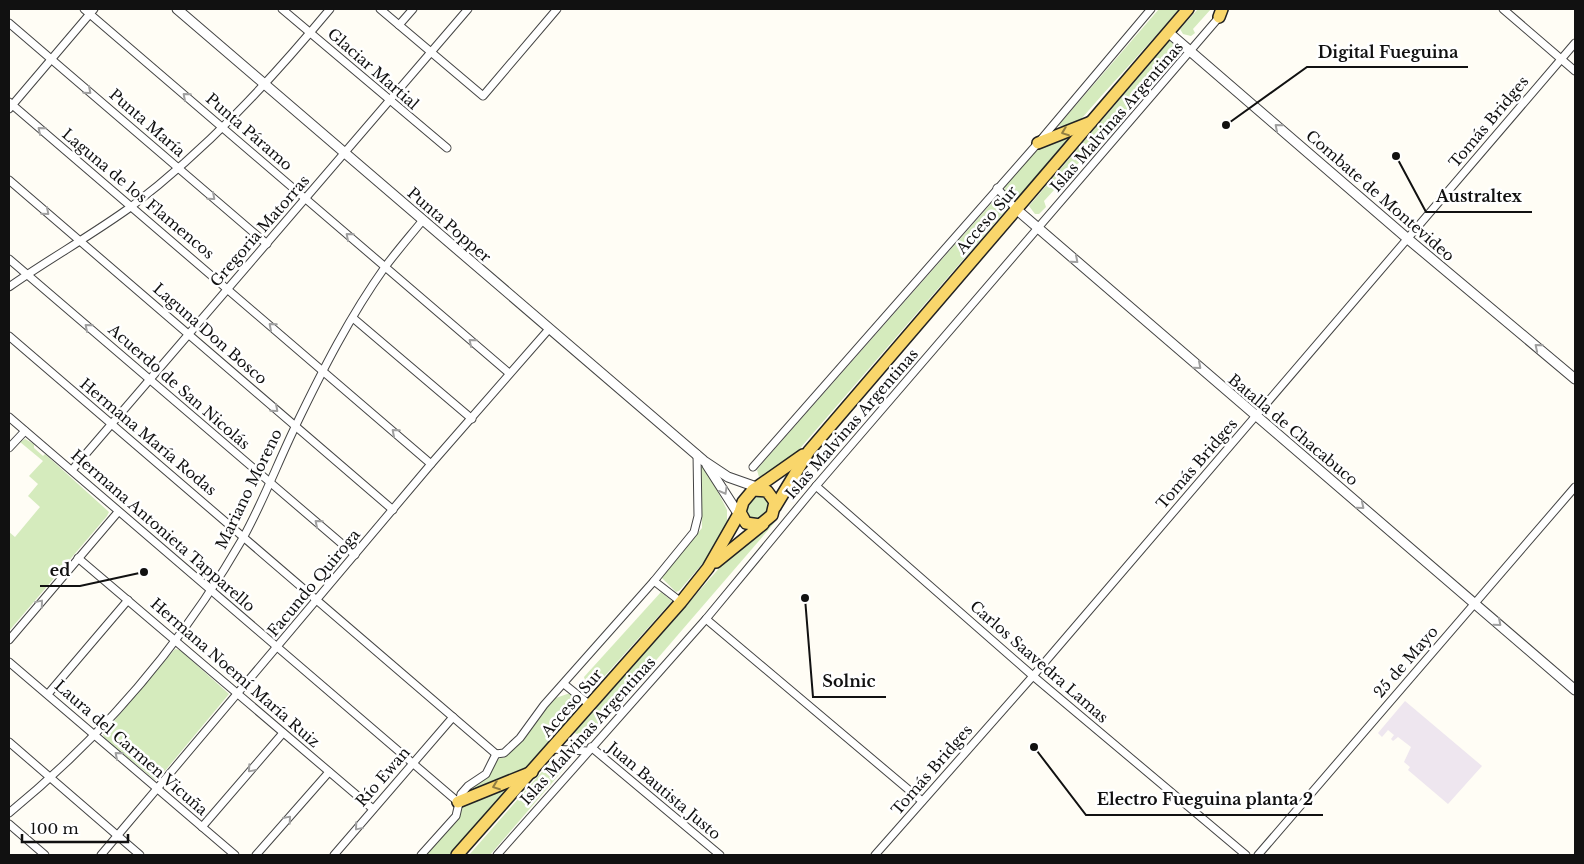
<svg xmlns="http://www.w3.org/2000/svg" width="1584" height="864" viewBox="0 0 1584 864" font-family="'Libre Baskerville',serif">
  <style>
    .industrial { fill: #eee6ef }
    .green { fill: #d5ebbd }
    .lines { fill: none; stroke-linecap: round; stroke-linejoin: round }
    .minor-casing { stroke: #444; stroke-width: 9 }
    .tertiary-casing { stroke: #444; stroke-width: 11 }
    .primary-casing { stroke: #222; stroke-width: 14 }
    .minor { stroke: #fff; stroke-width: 7 }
    .tertiary { stroke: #fff; stroke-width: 9 }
    .primary { stroke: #f9d66b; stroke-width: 11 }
    .oneway { stroke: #a0a0a0 }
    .oneway2 { stroke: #917d42 }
    .labels { text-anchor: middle; stroke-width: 5; stroke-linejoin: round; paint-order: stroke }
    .street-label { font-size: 15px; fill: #111; stroke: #fff }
    .leader { fill: none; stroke: #111; stroke-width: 2 }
    .callout-dot { fill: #111; stroke: #fff; stroke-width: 2 }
    .callout-label { font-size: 16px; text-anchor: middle; font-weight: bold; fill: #111; stroke: #fff; stroke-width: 5; stroke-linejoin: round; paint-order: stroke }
  </style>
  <rect width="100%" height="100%" fill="#fffdf5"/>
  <!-- industrial -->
  <polygon class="industrial" points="1405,701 1482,766 1448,804 1408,770 1410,767 1404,762 1411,747 1398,737 1393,741 1391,739 1394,735 1388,730 1382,737 1378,733"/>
  <!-- green -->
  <g class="green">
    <path d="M1159 9H1179C1146 48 1110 85 1076 125L1058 126Z"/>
    <polygon points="1198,9 1211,9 1193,29 1195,33 1191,36 1183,34 1180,29"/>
    <polygon points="1170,40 1182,49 1179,53 1044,201 1046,207 1039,214 1035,214 1029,206"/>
    <polygon points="1072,134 1019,196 1012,198 1005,192 1004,186 1040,144"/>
    <polygon points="996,198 999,198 1006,205 1006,210 790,460 759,477 757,470 764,461"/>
    <polygon points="25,439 34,444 34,448 43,456 45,454 109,512 107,516 9,631 9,532 15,537 40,507 28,496 38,484 29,476 43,461 20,442"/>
    <polygon points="701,464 708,472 727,510 727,526 720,543 679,591 676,592 661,577 702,528"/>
    <polygon points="759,494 770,499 769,510 760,519 749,519 745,514 748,501"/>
    <polygon points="776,521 589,738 574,733 736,549"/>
    <polygon points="661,592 672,601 593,689 587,686 584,677"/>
    <polygon points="175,649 180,650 229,694 159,778 155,780 104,738 103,734"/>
    <path d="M570 693 575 703 570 717 521 773 465 795C471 781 488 769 500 758H504L553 699Z"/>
    <polygon points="571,756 564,769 490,855 469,855 553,759"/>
    <polygon points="514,782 468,838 450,855 426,855 450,829 463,806"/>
  </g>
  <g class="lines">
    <defs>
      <g id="minor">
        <polyline points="84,9 509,373"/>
        <polyline points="282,9 447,148"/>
        <polyline points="380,9 483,96 557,9"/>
        <polyline points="1503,9 1575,71"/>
        <polyline points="9,23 267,244"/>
        <polyline points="399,25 413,9"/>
        <polyline points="9,102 431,464"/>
        <polyline points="9,109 94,9"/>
        <polyline points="9,180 393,510"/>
        <polyline points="997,188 1016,209"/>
        <polyline points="9,259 355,555"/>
        <path d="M9 287C49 259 92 235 132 206 207 149 270 81 330 9"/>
        <polyline points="353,318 472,419"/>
        <polyline points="9,336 496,754"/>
        <polyline points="9,417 458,802"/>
        <polyline points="9,448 25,431"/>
        <polyline points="753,467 1038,143 1151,9"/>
        <polyline points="72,470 468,9"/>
        <polyline points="816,486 1033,676 1246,855"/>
        <polyline points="78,558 373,809"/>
        <polyline points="654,581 681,602"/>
        <polyline points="706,619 922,801"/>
        <polyline points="9,640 118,512"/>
        <polyline points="9,662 235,855"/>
        <polyline points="564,684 590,705"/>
        <polyline points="48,694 128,600"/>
        <polyline points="9,742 140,855"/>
        <polyline points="591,747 720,855"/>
        <polyline points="552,749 587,751"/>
        <polyline points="496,754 504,753 520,738 544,705 654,581 694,532 698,516 697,454"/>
        <path d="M9 813C103 736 182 644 243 538 263 502 278 462 296 425 322 371 350 316 385 267 397 251 410 236 423 220"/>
        <polyline points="9,824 45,855"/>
        <polyline points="202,827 283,733"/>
        <polyline points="101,855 431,464 549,329"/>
        <polyline points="256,855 329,772"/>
        <polyline points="334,855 453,717"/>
        <polyline points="421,855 456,816 461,794 468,786 486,774 496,754"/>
        <polyline points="497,855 706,619 816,486 1221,15"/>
        <polyline points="875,855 1033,676 1575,43"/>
        <polyline points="1258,855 1575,487"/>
      </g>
      <g id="tertiary">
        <polyline points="177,9 704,461 728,477 762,489"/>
        <polyline points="1168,32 1408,239 1575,379"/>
        <polyline points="1016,209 1575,690"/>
        <polyline points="707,465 741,518"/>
      </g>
      <g id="primary">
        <polyline points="1219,17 1222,9"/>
        <polyline points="1038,143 1091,122"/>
        <polygon points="753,490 767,491 775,502 772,515 760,525 746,523 740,512 743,502"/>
        <polyline points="753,490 803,455"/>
        <polyline points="775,507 809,451 1188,9"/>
        <polyline points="716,562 763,524"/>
        <polyline points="458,802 532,772"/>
        <polyline points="457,855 681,602 708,568 740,512"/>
      </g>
    </defs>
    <!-- minor casing -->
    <use href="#minor" class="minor-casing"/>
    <!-- tertiary casing -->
    <use href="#tertiary" class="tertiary-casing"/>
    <!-- primary casing -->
    <use href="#primary" class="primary-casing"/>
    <!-- minor -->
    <use href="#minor" class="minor"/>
    <!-- tertiary -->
    <use href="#tertiary" class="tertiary"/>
    <!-- primary -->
    <use href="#primary" class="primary"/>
  </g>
  <!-- one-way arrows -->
  <defs><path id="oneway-chevron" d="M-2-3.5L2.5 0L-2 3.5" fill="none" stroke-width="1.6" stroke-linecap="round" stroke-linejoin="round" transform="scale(1.25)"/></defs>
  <g class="oneway">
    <use href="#oneway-chevron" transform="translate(88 91) rotate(41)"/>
    <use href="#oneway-chevron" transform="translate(186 96) rotate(-139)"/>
    <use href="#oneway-chevron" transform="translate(1278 127) rotate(-139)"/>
    <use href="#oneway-chevron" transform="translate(41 130) rotate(-140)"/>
    <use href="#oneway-chevron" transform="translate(212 197) rotate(41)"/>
    <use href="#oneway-chevron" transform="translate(46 212) rotate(40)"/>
    <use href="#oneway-chevron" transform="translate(349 236) rotate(-139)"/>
    <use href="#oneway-chevron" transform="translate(1075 260) rotate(41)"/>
    <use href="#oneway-chevron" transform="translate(272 326) rotate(-139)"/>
    <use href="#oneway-chevron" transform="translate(88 327) rotate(-140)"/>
    <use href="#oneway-chevron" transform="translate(472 342) rotate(-140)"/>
    <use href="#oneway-chevron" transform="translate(1538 347) rotate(-140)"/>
    <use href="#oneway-chevron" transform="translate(1198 366) rotate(41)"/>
    <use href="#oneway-chevron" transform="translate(275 409) rotate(41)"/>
    <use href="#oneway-chevron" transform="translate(395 432) rotate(-139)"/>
    <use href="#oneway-chevron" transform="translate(724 491) rotate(61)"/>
    <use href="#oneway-chevron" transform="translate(1361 506) rotate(40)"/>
    <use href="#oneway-chevron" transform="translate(318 523) rotate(-140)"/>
    <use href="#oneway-chevron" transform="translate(40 603) rotate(-50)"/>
    <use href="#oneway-chevron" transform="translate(1498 623) rotate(41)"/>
    <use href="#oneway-chevron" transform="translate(118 755) rotate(-140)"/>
    <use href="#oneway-chevron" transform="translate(251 769) rotate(131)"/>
    <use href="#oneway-chevron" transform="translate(288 819) rotate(-49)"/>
    <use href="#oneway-chevron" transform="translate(358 827) rotate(130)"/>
  </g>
  <g class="oneway2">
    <use href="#oneway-chevron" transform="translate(1065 132) rotate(159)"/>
    <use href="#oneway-chevron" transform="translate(496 786) rotate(159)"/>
  </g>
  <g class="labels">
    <!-- street labels -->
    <g class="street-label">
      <text transform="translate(373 69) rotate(41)" y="5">Glaciar Martial</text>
      <text transform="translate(1117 117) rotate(-49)" y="5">Islas Malvinas Argentinas</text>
      <text transform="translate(1489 122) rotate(-50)" y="5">Tomás Bridges</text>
      <text transform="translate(147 123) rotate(41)" y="5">Punta María</text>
      <text transform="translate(249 132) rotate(41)" y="5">Punta Páramo</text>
      <text transform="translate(138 194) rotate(40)" y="5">Laguna de los Flamencos</text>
      <text transform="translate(1380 196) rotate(41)" y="5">Combate de Montevideo</text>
      <text transform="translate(987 220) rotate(-49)" y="5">Acceso Sur</text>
      <text transform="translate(449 225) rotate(41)" y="5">Punta Popper</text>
      <text transform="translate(260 231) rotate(-49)" y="5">Gregoria Matorras</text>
      <text transform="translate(210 334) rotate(41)" y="5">Laguna Don Bosco</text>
      <text transform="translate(179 387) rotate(41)" y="5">Acuerdo de San Nicolás</text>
      <text transform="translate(852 424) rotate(-49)" y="5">Islas Malvinas Argentinas</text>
      <text transform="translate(1293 430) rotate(40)" y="5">Batalla de Chacabuco</text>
      <text transform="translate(148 437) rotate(40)" y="5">Hermana María Rodas</text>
      <text transform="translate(1197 464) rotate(-49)" y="5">Tomás Bridges</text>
      <text transform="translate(249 489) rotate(-64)" y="5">Mariano Moreno</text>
      <text transform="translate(163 531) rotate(41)" y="5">Hermana Antonieta Tapparello</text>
      <text transform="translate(314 583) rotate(-50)" y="5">Facundo Quiroga</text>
      <text transform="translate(1039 662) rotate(41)" y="5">Carlos Saavedra Lamas</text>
      <text transform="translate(1406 662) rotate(-49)" y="5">25 de Mayo</text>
      <text transform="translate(235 673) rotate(41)" y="5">Hermana Noemí María Ruiz</text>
      <text transform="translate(572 703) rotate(-49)" y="5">Acceso Sur</text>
      <text transform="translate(588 731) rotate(-48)" y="5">Islas Malvinas Argentinas</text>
      <text transform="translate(131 748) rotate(41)" y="5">Laura del Carmen Vicuña</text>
      <text transform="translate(932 770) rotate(-49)" y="5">Tomás Bridges</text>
      <text transform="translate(383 777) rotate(-49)" y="5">Río Ewan</text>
      <text transform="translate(664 791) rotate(40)" y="5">Juan Bautista Justo</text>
    </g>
  </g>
  <!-- callouts -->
  <path class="leader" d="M1226 125L1307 67H1468M1396 156L1426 212H1532M144 572L80 586H40M805 598L813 697H886M1034 747L1086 815H1323"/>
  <g class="callout-dot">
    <circle cx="1226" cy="125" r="5"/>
    <circle cx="1396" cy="156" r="5"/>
    <circle cx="144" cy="572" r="5"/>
    <circle cx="805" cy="598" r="5"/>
    <circle cx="1034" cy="747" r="5"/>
  </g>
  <g class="callout-label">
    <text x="1388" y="58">Digital Fueguina</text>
    <text x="1479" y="202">Australtex</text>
    <text x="60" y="576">ed</text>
    <text x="849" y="687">Solnic</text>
    <text x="1205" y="805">Electro Fueguina planta 2</text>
  </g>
  <!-- border -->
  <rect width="1584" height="864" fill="none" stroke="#111111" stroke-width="20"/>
  <!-- scale -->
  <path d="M22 834v8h106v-8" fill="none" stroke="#111111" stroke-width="2.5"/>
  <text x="30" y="834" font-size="15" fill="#111111" stroke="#ffffff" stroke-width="4" paint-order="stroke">100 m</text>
</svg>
